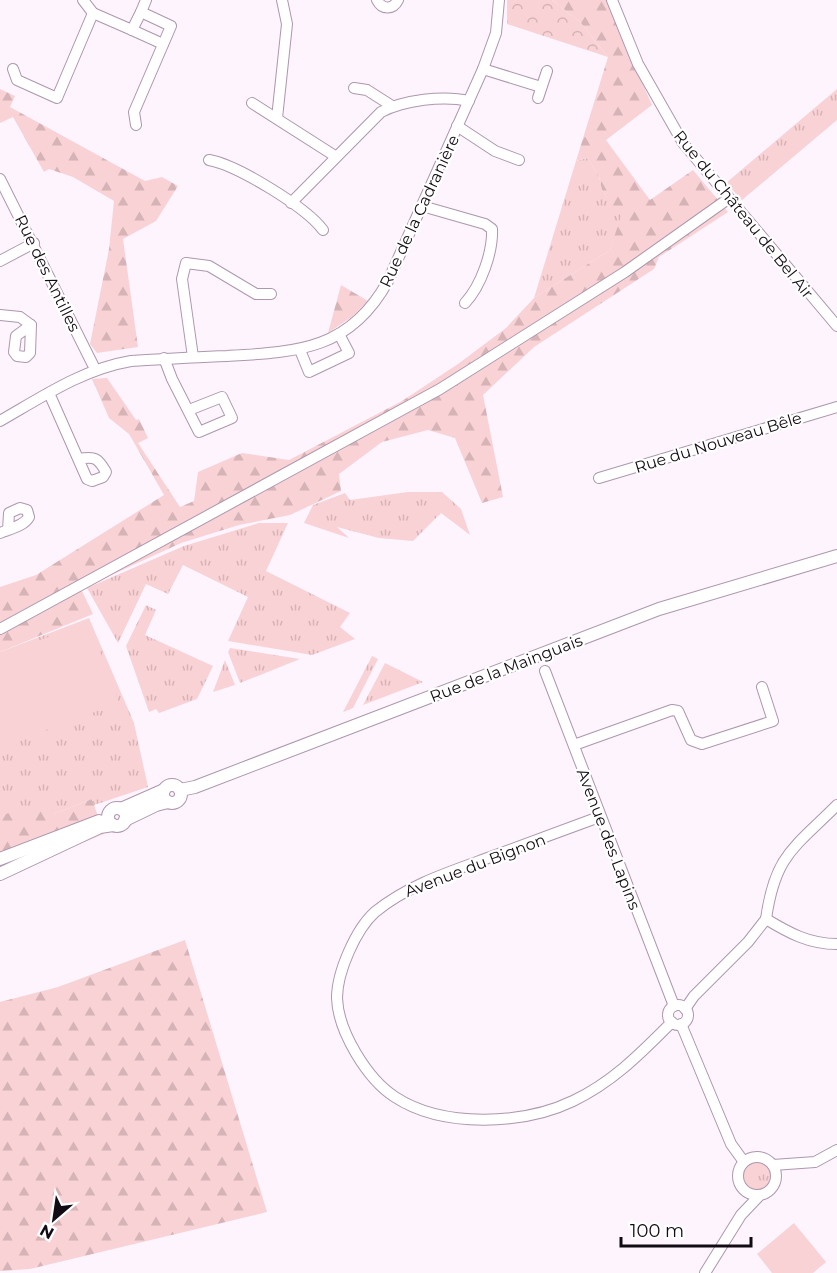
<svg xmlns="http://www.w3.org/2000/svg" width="837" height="1273" viewBox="0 0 837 1273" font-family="Montserrat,sans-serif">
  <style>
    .grass { fill: url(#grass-tufts) }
    .forest { fill: url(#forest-firs) }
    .park { fill: url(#park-crowns) }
    .pitch { fill: #f9d2d5 }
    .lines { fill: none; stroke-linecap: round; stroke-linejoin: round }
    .minor-casing { stroke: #ad97ad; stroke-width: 12 }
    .tertiary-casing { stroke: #ad97ad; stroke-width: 14 }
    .minor { stroke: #fff; stroke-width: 10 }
    .tertiary { stroke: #fff; stroke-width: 12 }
    .labels { text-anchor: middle; stroke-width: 4.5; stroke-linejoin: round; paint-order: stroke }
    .street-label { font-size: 16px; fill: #130b13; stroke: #fff }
  </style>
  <defs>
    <pattern id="grass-tufts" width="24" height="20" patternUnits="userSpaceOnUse" patternTransform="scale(1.5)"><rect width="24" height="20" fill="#f9d2d5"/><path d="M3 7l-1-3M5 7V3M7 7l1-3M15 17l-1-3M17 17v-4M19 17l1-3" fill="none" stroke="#d5b3b6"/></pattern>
    <pattern id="forest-firs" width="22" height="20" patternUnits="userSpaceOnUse" patternTransform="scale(1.5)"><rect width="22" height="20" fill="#f9d2d5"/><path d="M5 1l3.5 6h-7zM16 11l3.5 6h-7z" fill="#d5b3b6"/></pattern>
    <pattern id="park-crowns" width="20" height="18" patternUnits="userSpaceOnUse" patternTransform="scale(1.5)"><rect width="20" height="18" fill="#f9d2d5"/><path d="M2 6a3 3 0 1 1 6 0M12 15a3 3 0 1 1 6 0" fill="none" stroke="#d5b3b6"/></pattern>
  </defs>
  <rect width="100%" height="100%" fill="#fdf4fe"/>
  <!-- grass -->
  <g class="grass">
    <polygon points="837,89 837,120 742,200 726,183"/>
    <polygon points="587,158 599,176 602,190 622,216 610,250 534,298 576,161"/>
    <polygon points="408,492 442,492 461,509 470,535 441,513 413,541 379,538 337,527 349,538 304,523 313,505 345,493 350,500"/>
    <polygon points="259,523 288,523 266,571 350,613 340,627 355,639 312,655 228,641 248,597 183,565 168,594 146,584 118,643 87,588 184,546"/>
    <polygon points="146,605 156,610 145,635 213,666 197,699 159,713 156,709 149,712 126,646"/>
    <polygon points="89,618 134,723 148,787 94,805 92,799 54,814 0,816 0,652"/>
    <polygon points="230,648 300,659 240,683 228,652"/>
    <polygon points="372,656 378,659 353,708 343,712"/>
    <polygon points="225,660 235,685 213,692"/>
    <polygon points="385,663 423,682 363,705"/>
    <circle cx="757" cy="1177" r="16"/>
  </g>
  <!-- forest -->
  <g class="forest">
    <polygon points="552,0 606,0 652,105 606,140 650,200 693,170 728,212 659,257 654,269 534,347 483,395 503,497 482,503 455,438 428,430 382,442 339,474 341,491 290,515 239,525 181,543 81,589 93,614 0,652 0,587 36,575 164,495 129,434 109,418 92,379 107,378 136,420 139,419 148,438 138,443 180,507 194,501 198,472 242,453 289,460 402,401 458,364 506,328 534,298 610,250 621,216 602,190 599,176 587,158 576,161 608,57 580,22"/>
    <polygon points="0,89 15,96 10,107 145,181 162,177 178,186 156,221 123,239 138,347 97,353 90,344 109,249 114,201 73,177 49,169 44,172 13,117 0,123"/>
    <polygon points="341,285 368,301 353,316 328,333"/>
    <polygon points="92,799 104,834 0,876 0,816 44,801 54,814"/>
    <polygon points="185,940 267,1212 30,1269 0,1271 0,1002 58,987"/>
  </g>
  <!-- park -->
  <polygon class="park" points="507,0 552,0 580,22 608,57 507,24"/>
  <!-- pitch -->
  <g class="pitch">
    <polygon points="89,622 119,703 0,747 0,655"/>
    <polygon points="794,1223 826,1262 813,1273 772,1273 757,1254"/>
  </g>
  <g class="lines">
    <defs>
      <g id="minor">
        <polyline points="83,0 93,13 132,30"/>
        <path d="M377 0C382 10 393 10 398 0"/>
        <polyline points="612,0 638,64 683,143 837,326"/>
        <polyline points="141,12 132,30 163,44"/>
        <polyline points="13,69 17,80 57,98 93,13"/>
        <polyline points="483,69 541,87"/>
        <polyline points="354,88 367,90 392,106"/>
        <polyline points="538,98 547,71"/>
        <polyline points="252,103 335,156"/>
        <polyline points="277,118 287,24 282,0"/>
        <polyline points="136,125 134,112 171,26 141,12 146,0"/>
        <polyline points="457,126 495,151 519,160"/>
        <path d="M209 160C237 165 306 207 323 230"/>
        <polyline points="0,179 95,369"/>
        <path d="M291 203 381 112C404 100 443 95 469 101"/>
        <path d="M422 206 485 224 492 229C493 252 481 286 465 303"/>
        <polyline points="0,261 34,243"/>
        <polyline points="0,315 20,317 31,325"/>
        <polygon points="31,325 30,353 26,357 17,356 14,352 16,336"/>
        <polyline points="300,350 309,372 349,353 339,334"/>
        <polyline points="193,357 182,279 186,263 209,266 256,294 271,294"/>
        <polyline points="164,358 172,379 199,432 232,418 222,397 189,410"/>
        <path d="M49 393 87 479 92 481 103 477 106 472C98 458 95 456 79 459"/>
        <path d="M0 421C42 397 83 369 131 361 163 359 195 357 227 356 298 352 350 350 388 281L483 69 496 33 499 0"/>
        <polyline points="599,478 837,407"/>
        <path d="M0 533C10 529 24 526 29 517L27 510 20 508 9 513 8 530"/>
        <polyline points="0,629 440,389 625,272 728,199"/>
        <polyline points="545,671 674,1006"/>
        <polyline points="574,745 672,710 678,711 691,740 702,744 773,721 762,687"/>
        <path d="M599 817C561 831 523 845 485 859 446 873 407 886 375 912 356 929 337 972 337 998 338 1031 367 1079 395 1097 442 1128 523 1125 573 1101 613 1082 641 1053 672 1022"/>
        <path d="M766 919C775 855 794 848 837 805"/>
        <circle cx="678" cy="1015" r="10"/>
        <path d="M685 1009 694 996 748 942 766 919C789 933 809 944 837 944"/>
        <polyline points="681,1024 731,1144 744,1162"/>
        <circle cx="757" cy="1176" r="19"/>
        <polyline points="773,1165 815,1162 837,1150"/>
        <polyline points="705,1273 741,1215 759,1196"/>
      </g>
      <g id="tertiary">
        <circle cx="172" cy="794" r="9"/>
        <polyline points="180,790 195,787 659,609 837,556"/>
        <circle cx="117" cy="817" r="9"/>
        <polyline points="121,809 164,790"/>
        <polyline points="125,820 156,805 168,802"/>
        <polyline points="0,859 99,821"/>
        <polyline points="0,874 100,827 113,825"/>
      </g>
    </defs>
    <!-- minor casing -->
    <use href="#minor" class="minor-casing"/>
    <!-- tertiary casing -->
    <use href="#tertiary" class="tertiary-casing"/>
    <!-- minor -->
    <use href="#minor" class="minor"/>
    <!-- tertiary -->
    <use href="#tertiary" class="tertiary"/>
  </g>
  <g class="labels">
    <!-- street labels -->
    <g class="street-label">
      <text transform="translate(419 211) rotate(-65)" y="6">Rue de la Cadranière</text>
      <text transform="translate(744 214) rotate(51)" y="6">Rue du Château de Bel Air</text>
      <text transform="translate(48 273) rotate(64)" y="6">Rue des Antilles</text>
      <text transform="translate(718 442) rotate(-17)" y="6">Rue du Nouveau Bêle</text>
      <text transform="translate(506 668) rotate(-21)" y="6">Rue de la Mainguais</text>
      <text transform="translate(609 839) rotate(69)" y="6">Avenue des Lapins</text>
      <text transform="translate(475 865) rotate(-21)" y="6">Avenue du Bignon</text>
    </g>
  </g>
  <!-- north arrow -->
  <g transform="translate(54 1219) rotate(209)" stroke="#ffffff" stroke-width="4.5" paint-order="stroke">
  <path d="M0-4.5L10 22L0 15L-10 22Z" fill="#130b13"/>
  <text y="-9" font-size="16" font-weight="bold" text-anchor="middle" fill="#130b13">N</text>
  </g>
  <!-- scale -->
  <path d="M621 1237v9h130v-9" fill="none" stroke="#130b13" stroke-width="3"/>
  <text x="630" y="1237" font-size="18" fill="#130b13" stroke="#ffffff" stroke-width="4.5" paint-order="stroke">100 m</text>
</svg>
